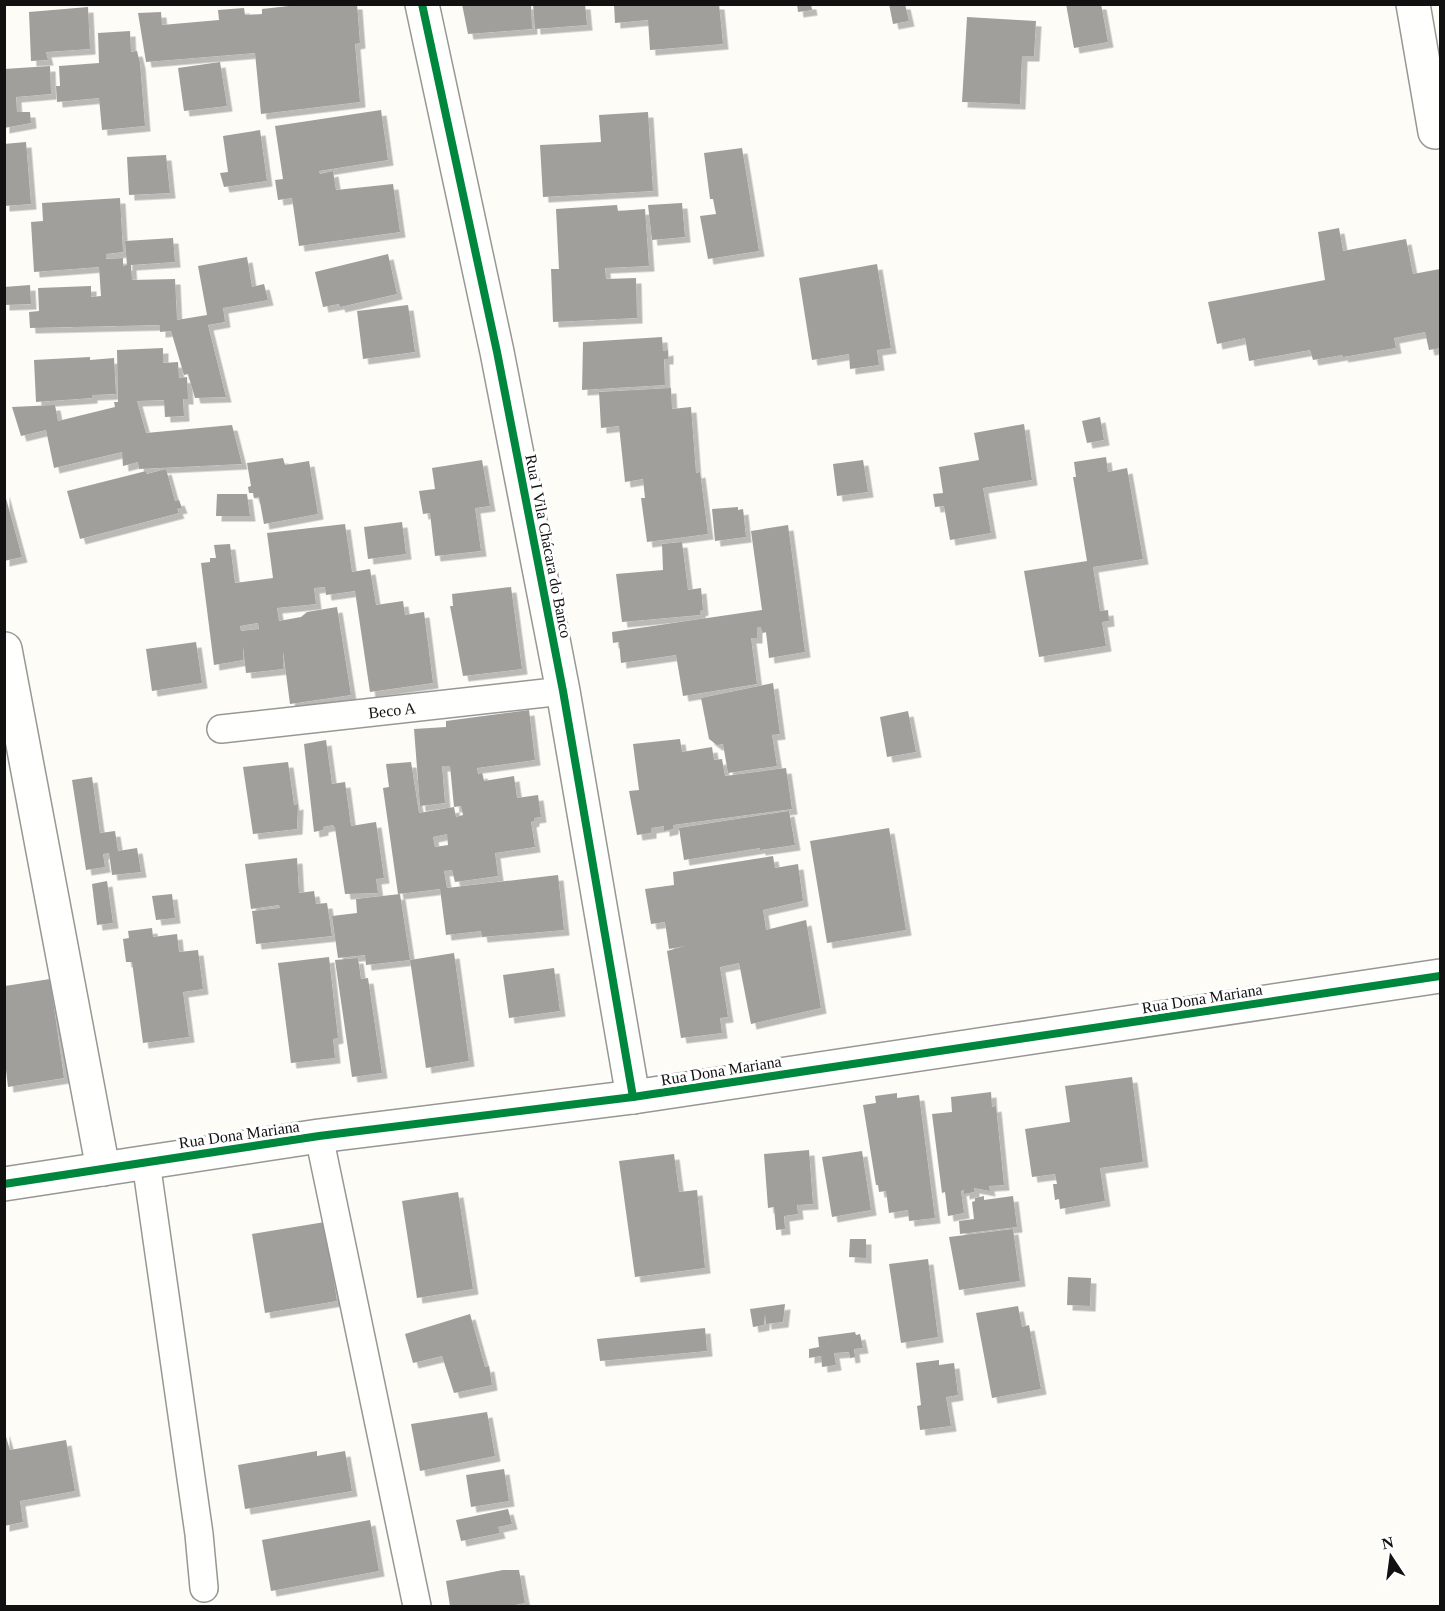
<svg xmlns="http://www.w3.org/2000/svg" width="1445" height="1611" viewBox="0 0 1445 1611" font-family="Georgia,serif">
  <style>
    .building { fill: #a19f9c; fill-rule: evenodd; filter: url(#shadow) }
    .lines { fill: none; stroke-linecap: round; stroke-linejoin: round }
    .lane-casing { stroke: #979795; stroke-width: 30 }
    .street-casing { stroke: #979795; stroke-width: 36 }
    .lane { stroke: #fffffe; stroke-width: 27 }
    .street { stroke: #fffffe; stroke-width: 33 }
    .cycleway-casing { stroke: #fff; stroke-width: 11 }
    .cycleway { stroke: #00873e; stroke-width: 8 }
    .labels { text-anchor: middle; stroke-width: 6; stroke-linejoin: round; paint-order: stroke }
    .street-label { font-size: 16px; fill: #111; stroke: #fff }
  </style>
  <defs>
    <filter id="shadow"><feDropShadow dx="5.5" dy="5.5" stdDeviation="0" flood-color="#0004"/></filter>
  </defs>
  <rect width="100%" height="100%" fill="#fdfcf7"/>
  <!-- building -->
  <g class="building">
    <polygon points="307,4 357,4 360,43 355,44 360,102 261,114 255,53 146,62 138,13 161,12 162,25 219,20 218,10 244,8 245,15 262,14 262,9"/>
    <polygon points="462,4 531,4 532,29 468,34"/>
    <polygon points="533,4 585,4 587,25 535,29"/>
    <polygon points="614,4 719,4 723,44 650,50 648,20 615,23"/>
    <polygon points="797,4 811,4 812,10 798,12"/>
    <polygon points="889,4 905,4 909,21 893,24"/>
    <polygon points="1066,4 1101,4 1108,42 1074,48"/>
    <polygon points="88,7 90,49 46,52 48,60 31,61 29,12"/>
    <polygon points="967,17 1036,21 1034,56 1022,56 1020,104 962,102"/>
    <polygon points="130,31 131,52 137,51 140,63 145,126 102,130 99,98 57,102 56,86 60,86 59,66 99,63 98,33"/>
    <polygon points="220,62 227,106 184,111 178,68"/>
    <polygon points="50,66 51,94 16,97 17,112 30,112 31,123 4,128 4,69"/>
    <polygon points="381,110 388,160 319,171 320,174 333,171 336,190 393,184 400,232 299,246 292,198 278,200 275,180 283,179 275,126"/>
    <polygon points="648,112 653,191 543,197 540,145 601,142 599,115"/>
    <polygon points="260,130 267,181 224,187 220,173 228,172 223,136"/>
    <polygon points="26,142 31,204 4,206 4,144"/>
    <polygon points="742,148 759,251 708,259 700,216 716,214 713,199 710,199 704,153"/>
    <polygon points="166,155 170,193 129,195 127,157"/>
    <polygon points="120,198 123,252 106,254 106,259 123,258 123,266 127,265 125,241 173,238 175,262 131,265 132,280 175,279 177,320 207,315 198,266 247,257 252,287 264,284 268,300 223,308 225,322 208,325 226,397 195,398 188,374 184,375 171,331 160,332 160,325 30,328 29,312 39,311 38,288 91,286 91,297 101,296 99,267 34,272 31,222 43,221 42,203"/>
    <polygon points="682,203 685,237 652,240 648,205"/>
    <polygon points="617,205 618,211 645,209 649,266 605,268 606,279 636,278 637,318 553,322 551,269 559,269 556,209"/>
    <polygon points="1339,228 1343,251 1406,239 1413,274 1440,269 1440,348 1429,350 1425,332 1394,338 1396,348 1343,357 1342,355 1313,360 1310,350 1249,361 1245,338 1217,344 1208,302 1325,280 1318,232"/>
    <polygon points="388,254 397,294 340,307 339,304 323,307 315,272"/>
    <polygon points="877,264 891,348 877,350 879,365 850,369 849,354 812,360 799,278"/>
    <polygon points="30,285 31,304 4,305 4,287"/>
    <polygon points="408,305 415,352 363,359 357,311"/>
    <polygon points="662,337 663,351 668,350 668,359 664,359 665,385 582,390 583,342"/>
    <polygon points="163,348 163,363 178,362 179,378 187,377 188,399 183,399 184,416 165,417 164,400 137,401 146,433 232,425 242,464 139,469 138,462 123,466 122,452 54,468 46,430 21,436 12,407 55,405 58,421 115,407 114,402 118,402 117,350"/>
    <polygon points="90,357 90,360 114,358 116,394 92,395 92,398 36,402 34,360"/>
    <polygon points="671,388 672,409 691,407 696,473 700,472 708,534 647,542 641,498 645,498 643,479 625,482 619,426 601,428 599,392"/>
    <polygon points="1100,417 1104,440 1087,443 1082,421"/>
    <polygon points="1024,424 1032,480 983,488 991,533 950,540 944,506 935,507 933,494 943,493 939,467 979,460 974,433"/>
    <polygon points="1106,457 1108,472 1127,468 1143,559 1093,567 1100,611 1108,610 1109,621 1102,622 1106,646 1039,657 1024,571 1087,561 1073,477 1076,477 1074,462"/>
    <polygon points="283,458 285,465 309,461 318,514 264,524 259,497 254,498 253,493 249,493 248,487 251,486 247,463"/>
    <polygon points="482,460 490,506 475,508 481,551 435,556 430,513 423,514 419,491 435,489 432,468"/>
    <polygon points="863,460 868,492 837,496 833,464"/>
    <polygon points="166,469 175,501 179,500 182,508 177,509 179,513 80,539 67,491 146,471 147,474"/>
    <polygon points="4,491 22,557 4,561"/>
    <polygon points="217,494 247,494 250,516 216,516"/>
    <polygon points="738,507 738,510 743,509 746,537 715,541 712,509"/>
    <polygon points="402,522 406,554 368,559 364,527"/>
    <path d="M345 524 352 572 370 569 376 605 403 601 405 615 424 612 433 683 370 692 355 591 326 595 325 587 314 588 316 604 277 608 279 621 301 617 307 612 337 607 351 695 290 704 283 651V669L246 673 243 646V660L214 665 201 563 210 562V558H216L214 545 230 544 235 583 273 578 267 533ZM258 623 259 629 241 631 240 626Z"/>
    <polygon points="788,525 805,652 769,658 766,632 762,633 761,627 757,627 757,638 751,638 757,684 683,696 676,655 621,663 619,642 613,643 612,632 762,610 751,531"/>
    <polygon points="682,542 688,590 701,588 703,610 700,611 700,615 622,622 616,574 663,570 662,544"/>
    <polygon points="511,587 522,669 463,676 450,606 453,606 452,594"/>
    <polygon points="196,642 202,683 152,691 146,649"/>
    <polygon points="773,683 780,734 772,735 777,766 728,773 723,744 717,745 709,739 701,698"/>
    <path d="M529 710 535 760 477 768 478 774 482 773 484 781 514 776 517 798 538 795 541 817 534 818V821L531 822 535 847 495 853 498 876 455 882 452 870 444 871 447 888 558 875 564 930 482 937 481 931 446 935 440 889 398 894 383 788 389 787 386 764 411 762 419 813 454 807 450 766H442L445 803 420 806 414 729 446 727V721ZM461 806 463 815 456 817 454 807ZM447 834 448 845 435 847 433 837Z"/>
    <polygon points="908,711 916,752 887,757 880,717"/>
    <polygon points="680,739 682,752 712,747 714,760 722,759 725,776 786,768 792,809 673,825 673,829 664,831 664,826 651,828 651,833 637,835 629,791 639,790 633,744"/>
    <polygon points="326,740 332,784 345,782 351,826 376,822 384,878 376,879 378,893 345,894 335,828 333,825 323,827 323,830 314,832 304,744"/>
    <polygon points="288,762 294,805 298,804 297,829 253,834 243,767"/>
    <polygon points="92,777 100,833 115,831 118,851 137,848 141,872 112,875 109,853 103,854 105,867 86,870 72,780"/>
    <polygon points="789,811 795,845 760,850 760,848 684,860 679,828"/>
    <polygon points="889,828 906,930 827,943 810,841"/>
    <polygon points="773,856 775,868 798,864 803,901 763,910 766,930 806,920 821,1008 751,1024 739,963 720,967 728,1017 720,1018 722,1033 681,1038 667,951 685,946 669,949 665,922 651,924 645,889 674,885 673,872"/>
    <polygon points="297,858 299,893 314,891 316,904 327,903 332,936 256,944 252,911 280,908 279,905 251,909 245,864"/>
    <polygon points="107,881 113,923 97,925 92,884"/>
    <polygon points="172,894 175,918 156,920 152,896"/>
    <polygon points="400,894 410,960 366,965 365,955 338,958 332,916 357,913 356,899"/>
    <polygon points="152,928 153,937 177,934 179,952 198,950 203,989 183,992 189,1037 143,1043 132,962 126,962 123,939 129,938 128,931"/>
    <polygon points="454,953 469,1061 426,1068 410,960"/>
    <polygon points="329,957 338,1038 333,1039 335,1058 291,1063 278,963"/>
    <polygon points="358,958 361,979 368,978 382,1073 352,1077 335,960"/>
    <polygon points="554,968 560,1011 509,1018 503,975"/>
    <polygon points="50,979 64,1078 8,1087 5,1061 5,986"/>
    <polygon points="1132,1077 1143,1162 1100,1168 1105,1201 1060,1209 1059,1199 1055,1200 1053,1184 1057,1184 1055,1174 1032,1177 1025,1129 1070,1122 1065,1086"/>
    <polygon points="991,1092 992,1107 996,1106 1004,1185 989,1186 990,1191 974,1188 974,1192 964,1194 964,1190 961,1191 964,1213 948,1216 945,1192 942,1193 932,1114 952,1112 951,1097"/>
    <polygon points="897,1093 897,1098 919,1095 935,1218 909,1221 908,1210 889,1213 886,1191 879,1192 878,1185 876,1185 863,1105 876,1103 875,1096"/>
    <polygon points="809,1150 813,1204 797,1205 798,1214 784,1216 785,1229 776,1230 774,1207 768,1208 764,1154"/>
    <polygon points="862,1151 871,1210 832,1217 822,1157"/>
    <polygon points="674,1154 679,1192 697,1190 705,1268 635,1277 619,1161"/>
    <polygon points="458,1192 473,1289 417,1298 402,1201"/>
    <polygon points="984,1196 984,1200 1013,1196 1017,1227 960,1234 959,1221 974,1219 972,1202 975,1201 975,1198"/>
    <polygon points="325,1222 337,1301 265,1313 252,1234"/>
    <polygon points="1013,1229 1020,1281 959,1290 949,1237"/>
    <polygon points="850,1239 866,1239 866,1258 849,1257"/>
    <polygon points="928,1259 938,1337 901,1343 889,1264"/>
    <polygon points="1068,1277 1091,1278 1090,1306 1067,1305"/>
    <polygon points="785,1304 783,1322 766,1324 765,1314 764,1325 753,1327 750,1309"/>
    <polygon points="1018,1306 1022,1327 1029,1325 1041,1389 992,1398 976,1313"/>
    <polygon points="470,1314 485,1367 489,1366 492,1385 454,1393 442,1356 413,1363 405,1334"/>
    <polygon points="705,1328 707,1351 600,1361 597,1339"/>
    <polygon points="855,1332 856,1335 860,1334 863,1348 854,1349 855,1357 850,1358 849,1352 834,1353 836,1365 822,1367 821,1356 809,1358 809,1349 819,1347 818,1337"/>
    <polygon points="939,1360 939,1365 954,1363 958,1395 946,1397 951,1426 920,1430 917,1406 921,1405 916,1363"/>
    <polygon points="487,1412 495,1456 420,1471 411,1424"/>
    <polygon points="4,1430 10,1450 66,1440 75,1491 20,1501 23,1522 4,1526"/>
    <polygon points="317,1451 317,1456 345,1451 352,1491 245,1509 238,1465"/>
    <polygon points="504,1469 509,1501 471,1507 466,1475"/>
    <polygon points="508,1509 512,1524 498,1527 500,1533 461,1541 456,1520"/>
    <polygon points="370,1520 379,1571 271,1591 262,1540"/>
    <polygon points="503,1570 519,1570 525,1603 510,1606 450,1606 446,1581"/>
  </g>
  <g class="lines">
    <defs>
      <g id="lane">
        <path id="s1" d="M221 729 563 691"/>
        <polyline points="319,1136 417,1606"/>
        <polyline points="146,1162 199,1534 204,1588"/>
      </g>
      <g id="street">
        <polyline points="422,4 497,352 563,691 633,1097"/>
        <polyline points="1413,4 1435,132"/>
        <polyline points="5,649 103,1169"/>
        <polyline points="4,1184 319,1136 633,1097 1440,976"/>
      </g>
    </defs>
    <!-- lane casing -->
    <use href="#lane" class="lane-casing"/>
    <!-- street casing -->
    <use href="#street" class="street-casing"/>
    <!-- lane -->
    <use href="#lane" class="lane"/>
    <!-- street -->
    <use href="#street" class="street"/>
    <defs>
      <g id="cycleway">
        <polyline points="422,4 497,352 563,691 633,1097"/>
        <polyline points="4,1184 319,1136 633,1097 1440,976"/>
      </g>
    </defs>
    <!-- cycleway casing -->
    <use href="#cycleway" class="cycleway-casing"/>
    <!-- cycleway -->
    <use href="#cycleway" class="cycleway"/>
  </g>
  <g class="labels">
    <!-- street labels -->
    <g class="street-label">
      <text transform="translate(549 546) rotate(79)" y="6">Rua I Vila Chácara do Banco</text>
      <text dy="6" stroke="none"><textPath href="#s1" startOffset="172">Beco A</textPath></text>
      <text transform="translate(1202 998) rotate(-9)" y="6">Rua Dona Mariana</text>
      <text transform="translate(721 1070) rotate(-9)" y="6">Rua Dona Mariana</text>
      <text transform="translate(239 1134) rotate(-8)" y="6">Rua Dona Mariana</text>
    </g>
  </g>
  <!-- border -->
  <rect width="1445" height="1611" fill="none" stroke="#111111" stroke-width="12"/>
  <!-- north arrow -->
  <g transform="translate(1391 1557) rotate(347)" stroke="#ffffff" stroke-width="4.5" paint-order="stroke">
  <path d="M0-4.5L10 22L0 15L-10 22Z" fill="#111111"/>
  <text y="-9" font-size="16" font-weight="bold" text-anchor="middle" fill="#111111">N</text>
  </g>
</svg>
